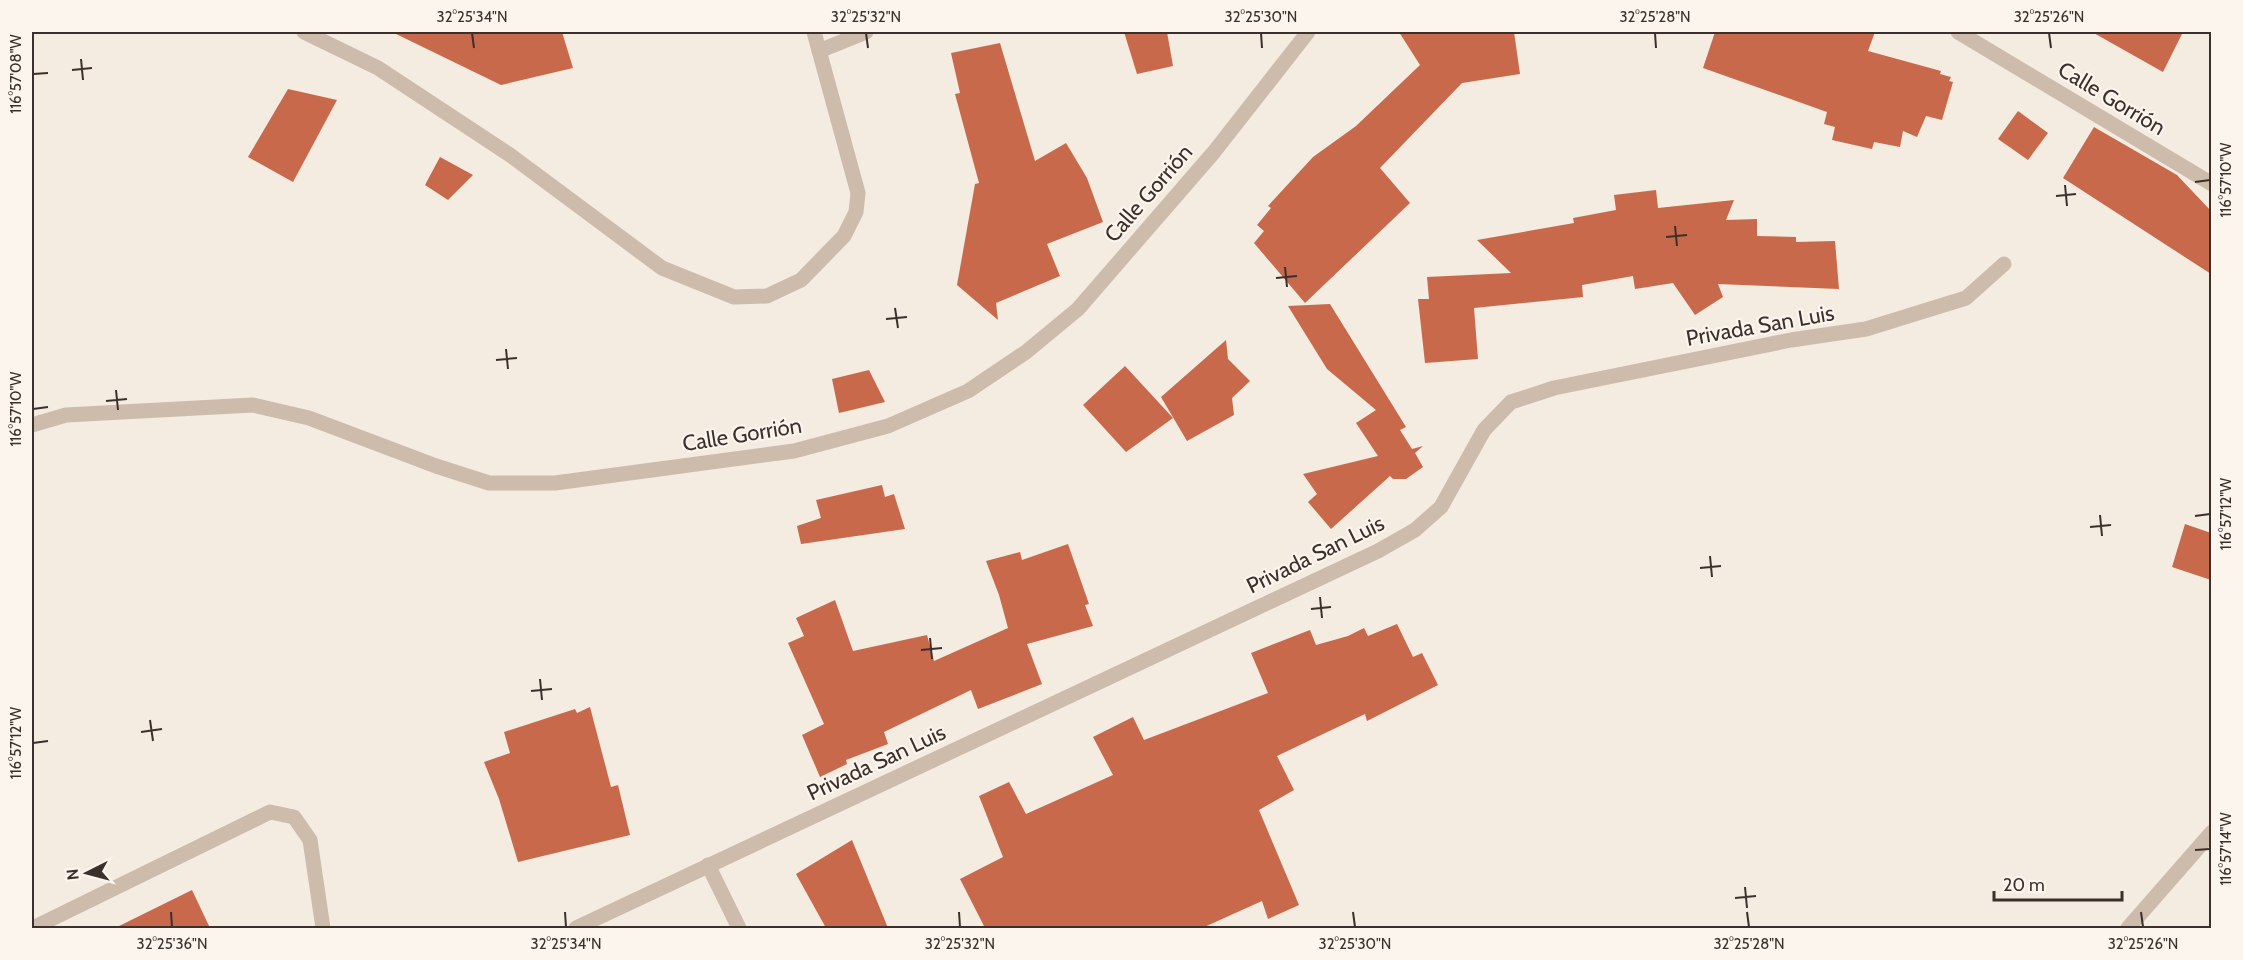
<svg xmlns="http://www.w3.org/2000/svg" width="2243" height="960" viewBox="0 0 2243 960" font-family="Cabin,sans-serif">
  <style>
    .building { fill: #c8694b }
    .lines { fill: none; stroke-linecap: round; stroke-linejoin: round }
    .minor { stroke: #cdbbac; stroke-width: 15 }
    .ticks { fill: none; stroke: #3b302b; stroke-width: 2 }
    .labels { text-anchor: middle; stroke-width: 4.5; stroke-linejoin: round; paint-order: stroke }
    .street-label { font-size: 22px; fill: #3b302b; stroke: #fbf5ee }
    .neatline { fill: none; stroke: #3b302b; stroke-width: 2 }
    .ticks-label { font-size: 15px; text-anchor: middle; fill: #3b302b }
  </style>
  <rect width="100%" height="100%" fill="#f4ebe1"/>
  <!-- building -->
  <g class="building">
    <polygon points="392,32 562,32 573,68 501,85"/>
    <polygon points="1124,32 1167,32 1173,66 1137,74"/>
    <polygon points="1399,32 1514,32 1520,74 1462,83 1380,168 1410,203 1305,303 1254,243 1264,231 1257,225 1271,208 1268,206 1313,157 1356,126 1420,65"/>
    <polygon points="1715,32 1875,32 1868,51 1941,71 1940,74 1951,77 1949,81 1953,82 1942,120 1926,116 1917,137 1903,131 1900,147 1874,142 1872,149 1832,140 1835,127 1824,124 1827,112 1703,68"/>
    <polygon points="2092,32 2183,32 2163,72"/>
    <polygon points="1000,43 1035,161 1066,143 1087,178 1103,222 1047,244 1060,276 996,303 998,320 957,285 975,184 979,183 955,94 960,93 951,53"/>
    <polygon points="288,89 337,100 293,182 248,157"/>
    <polygon points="2018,111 2048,133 2028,160 1998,139"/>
    <polygon points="2094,127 2177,175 2211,211 2211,274 2063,178"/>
    <polygon points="440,157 473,175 448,200 425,185"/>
    <polygon points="1656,190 1658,208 1734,200 1726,220 1757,219 1757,236 1796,237 1796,242 1835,241 1839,289 1718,284 1723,297 1695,315 1673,283 1635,289 1633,276 1582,285 1583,297 1474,308 1478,359 1425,363 1418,299 1429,299 1427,277 1511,273 1477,240 1574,223 1573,218 1616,210 1614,195"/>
    <polygon points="1330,304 1406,427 1400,430 1412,449 1423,446 1415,453 1423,467 1406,479 1393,479 1390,476 1331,529 1308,502 1317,494 1303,474 1378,456 1356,423 1376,410 1327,369 1288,306"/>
    <polygon points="1226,340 1228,359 1250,381 1232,398 1234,415 1187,441 1161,397"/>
    <polygon points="1125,366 1173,418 1126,452 1083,405"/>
    <polygon points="869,370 885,402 839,413 832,379"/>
    <polygon points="882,485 885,497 894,494 905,529 801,544 797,526 821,518 816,500"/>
    <polygon points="2185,524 2211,533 2211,580 2172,567"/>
    <polygon points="1068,544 1089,604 1085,605 1093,626 1027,644 1042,684 978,709 971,690 884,732 888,744 846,760 847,764 820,777 802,735 824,724 788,643 804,636 796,618 835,600 853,651 927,635 934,661 1008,628 999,595 986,561 1020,552 1022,560"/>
    <polygon points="1397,624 1413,657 1422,653 1438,685 1367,721 1365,714 1277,756 1294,790 1259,810 1299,905 1268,919 1262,901 1202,928 985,928 960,879 1003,857 979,796 1009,782 1026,814 1113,775 1093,737 1133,717 1144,740 1268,693 1251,653 1310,630 1316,645 1348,636 1364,628 1368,636"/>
    <polygon points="590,707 611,787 618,785 630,835 518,862 499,799 484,762 510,753 504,732 575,709 577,713"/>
    <polygon points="852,840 888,928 826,928 796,874"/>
    <polygon points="192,890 210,928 115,928"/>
  </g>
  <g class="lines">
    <!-- minor -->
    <g class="minor">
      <polyline points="304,32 378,68 510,155 662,268 734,297 767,296 801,280 844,236 856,212 858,193 814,32"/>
      <polyline points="1958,32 2212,184"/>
      <polyline points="819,51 866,32"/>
      <polyline points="32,425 66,415 253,405 309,418 436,466 489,483 555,483 794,451 888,426 968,391 1026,352 1078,309 1214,152 1308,32"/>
      <polyline points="708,865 739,928"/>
      <polyline points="33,928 270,812 294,817 310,840 323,928"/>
      <polyline points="576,928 1378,551 1415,530 1441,507 1484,430 1511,402 1554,388 1791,340 1866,329 1966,298 2004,264"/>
      <polyline points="2128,928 2212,832"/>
    </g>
  </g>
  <!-- ticks -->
  <path class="ticks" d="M472 33 474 48M866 33 868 48M1261 33 1262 48M1655 33 1656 48M2049 33 2051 48M81 59 83 80M72 70 92 68M33 74 48 73M2195 182 2210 180M2065 185 2067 206M2056 196 2076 194M1675 226 1677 246M1666 237 1687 235M1285 267 1287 287M1276 278 1297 276M895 308 898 328M886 319 907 317M506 349 508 369M496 360 517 358M116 390 118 410M106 401 127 399M33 409 48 407M2100 515 2102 536M2195 516 2210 514M2090 527 2111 525M1710 556 1712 577M1700 568 1721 566M1320 597 1322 618M1311 609 1331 607M930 638 932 659M921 650 942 648M540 679 542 700M531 691 552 689M150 720 153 741M141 732 162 729M33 743 48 741M2195 850 2210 849M1745 887 1747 908M1735 898 1756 896M171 912 172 927M565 912 566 927M959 912 960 927M1353 912 1355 927M1747 912 1749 927M2141 912 2143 927"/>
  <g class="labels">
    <!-- street labels -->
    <g class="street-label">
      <text transform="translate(2112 98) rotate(31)" y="8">Calle Gorrión</text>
      <text transform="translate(1148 193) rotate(-49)" y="8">Calle Gorrión</text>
      <text transform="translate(1760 325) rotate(-10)" y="8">Privada San Luis</text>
      <text transform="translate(742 434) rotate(-9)" y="8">Calle Gorrión</text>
      <text transform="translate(1315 554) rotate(-26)" y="8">Privada San Luis</text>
      <text transform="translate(876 762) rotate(-25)" y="8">Privada San Luis</text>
    </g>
  </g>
  <!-- border -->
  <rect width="2243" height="960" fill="none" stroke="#fbf5ee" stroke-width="66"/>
  <!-- north arrow -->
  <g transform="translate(87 873) rotate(264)" stroke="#fbf5ee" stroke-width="4.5" paint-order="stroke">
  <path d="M0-4.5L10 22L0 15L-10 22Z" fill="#3b302b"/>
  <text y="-9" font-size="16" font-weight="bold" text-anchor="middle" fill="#3b302b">N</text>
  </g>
  <!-- scale -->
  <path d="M1994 891v9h128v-9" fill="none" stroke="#3b302b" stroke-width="3"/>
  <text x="2003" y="891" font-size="18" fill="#3b302b" stroke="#fbf5ee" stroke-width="4.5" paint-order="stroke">20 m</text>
  <rect x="33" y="33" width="2177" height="894" class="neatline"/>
  <g class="ticks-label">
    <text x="472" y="22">32°25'34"N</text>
    <text x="866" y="22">32°25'32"N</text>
    <text x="1261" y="22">32°25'30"N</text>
    <text x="1655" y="22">32°25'28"N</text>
    <text x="2049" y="22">32°25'26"N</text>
    <text transform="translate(16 74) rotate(-90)" y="5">116°57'08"W</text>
    <text transform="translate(2226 180) rotate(-90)" y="5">116°57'10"W</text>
    <text transform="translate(16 409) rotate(-90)" y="5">116°57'10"W</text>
    <text transform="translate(2226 514) rotate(-90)" y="5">116°57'12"W</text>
    <text transform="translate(16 743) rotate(-90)" y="5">116°57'12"W</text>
    <text transform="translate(2226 849) rotate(-90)" y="5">116°57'14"W</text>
    <text x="172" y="949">32°25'36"N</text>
    <text x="566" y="949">32°25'34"N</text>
    <text x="960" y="949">32°25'32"N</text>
    <text x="1355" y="949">32°25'30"N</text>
    <text x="1749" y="949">32°25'28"N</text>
    <text x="2143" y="949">32°25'26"N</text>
  </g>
</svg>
